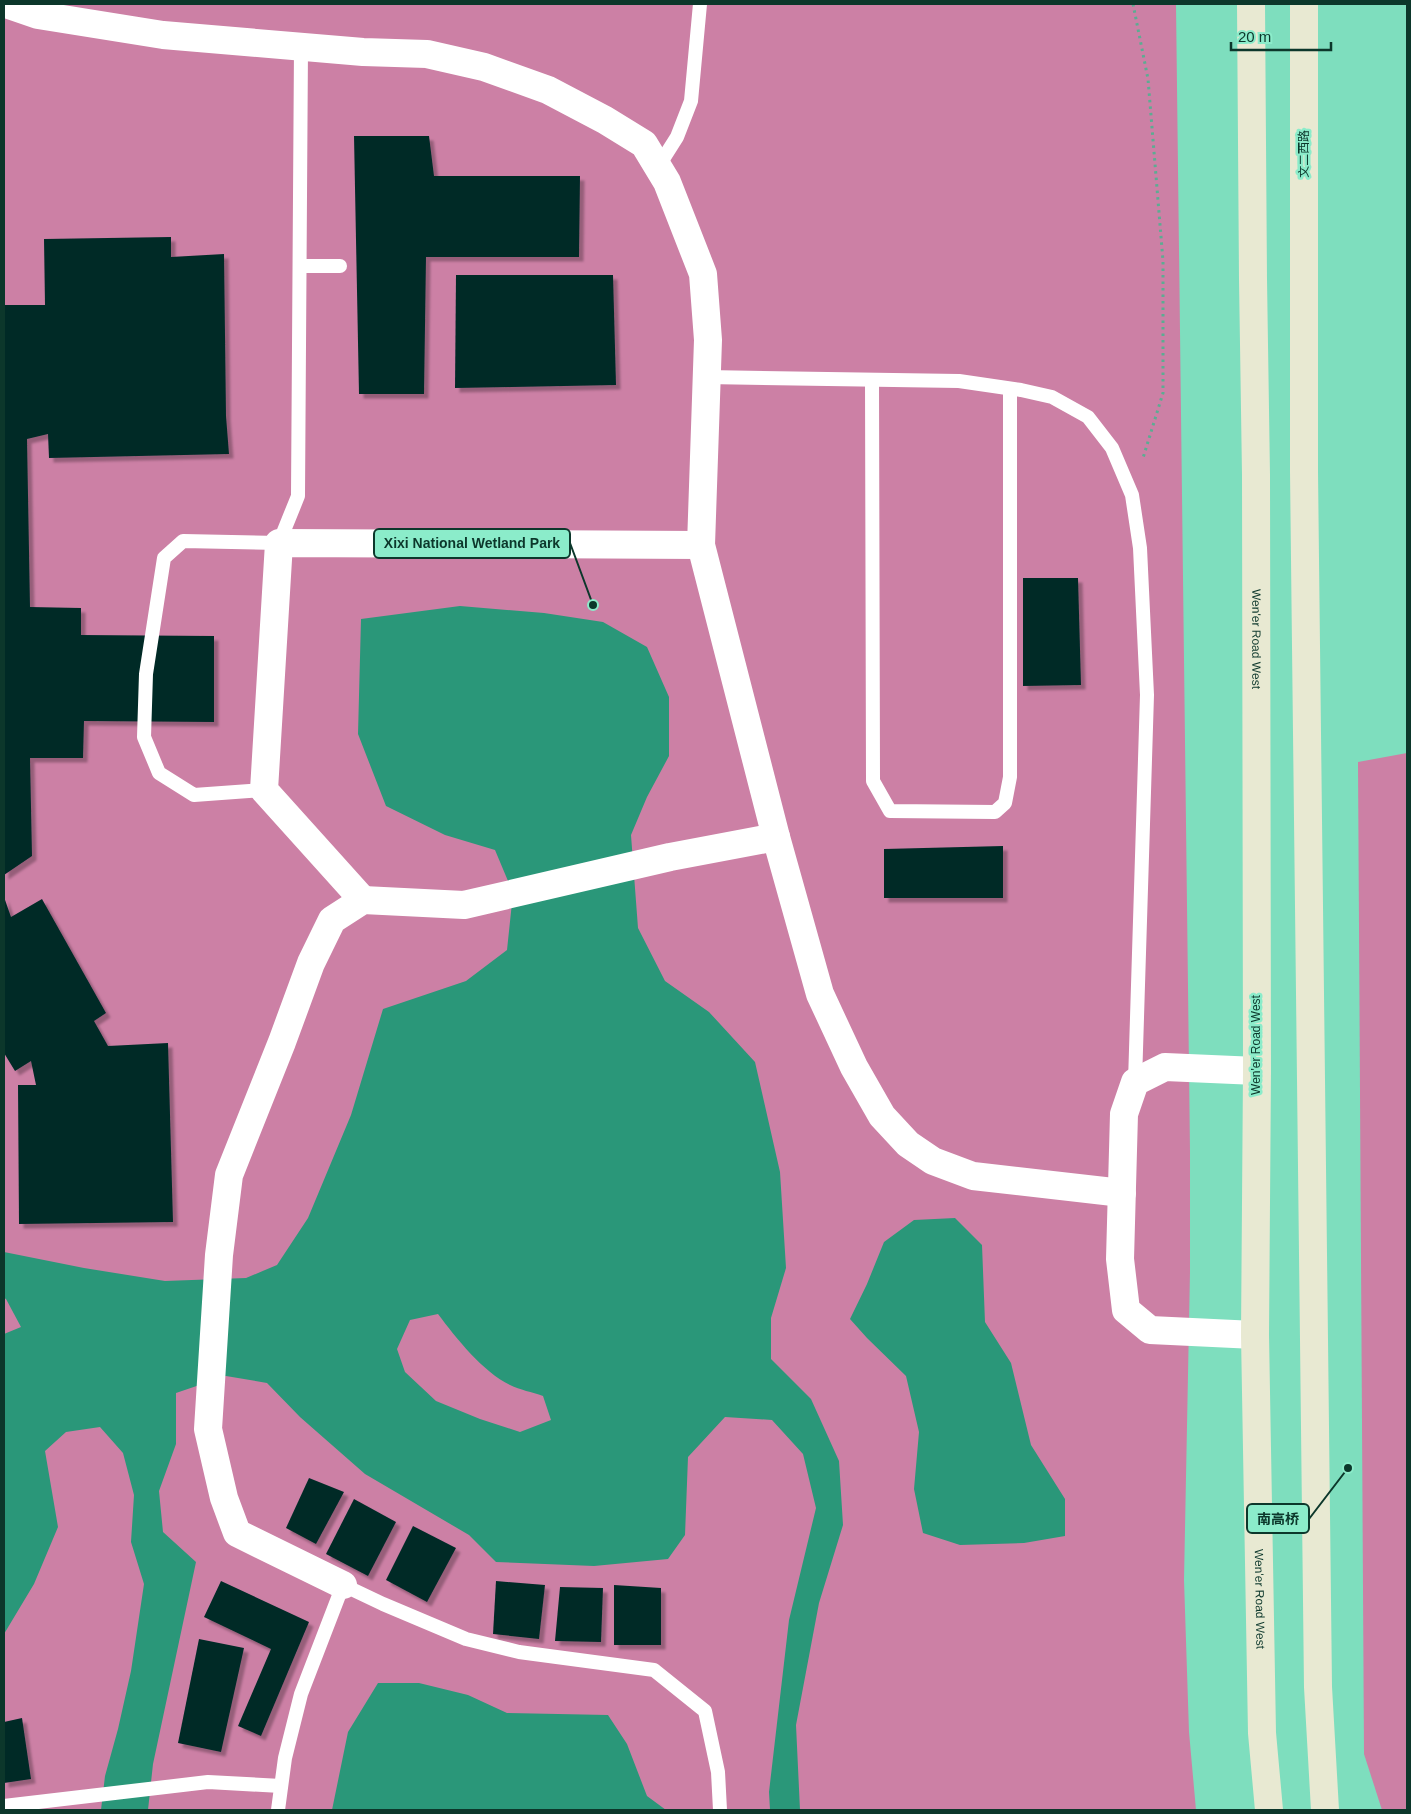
<svg xmlns="http://www.w3.org/2000/svg" width="1411" height="1814" viewBox="0 0 1411 1814" font-family="Helvetica,'Noto Sans SC',sans-serif">
  <style>
    .green { fill: #cc80a5 }
    .water { fill: #2a9779; fill-rule: evenodd }
    .building { fill: #042a28; filter: url(#shadow) }
    .lines { fill: none; stroke-linecap: round; stroke-linejoin: round }
    .path { stroke: #5cac92; stroke-width: 3; stroke-dasharray: 2.5 4; stroke-linecap: butt }
    .lane { stroke: #fff; stroke-width: 14 }
    .street { stroke: #fff; stroke-width: 28 }
    .secondary { stroke: #e8e9d2; stroke-width: 28 }
    .labels { text-anchor: middle; stroke-width: 5; stroke-linejoin: round; paint-order: stroke }
    .street-label { font-size: 12px; fill: #0c372b; stroke: #8becca }
    .leader { fill: none; stroke: #0c372b; stroke-width: 2 }
    .callout-dot { fill: #0c372b; stroke: #8becca; stroke-width: 2 }
    .callout { fill: #8becca; stroke: #0c372b; stroke-width: 2 }
    .callout-label { font-size: 14px; text-anchor: middle; font-weight: bold; fill: #0c372b }
  </style>
  <defs>
    <filter id="shadow"><feDropShadow dx="4.5" dy="4.5" stdDeviation="1" flood-color="#0004"/></filter>
  </defs>
  <rect width="100%" height="100%" fill="#7edebe"/>
  <!-- green -->
  <g class="green">
    <polygon points="4,4 1176,4 1190,1151 1190,1272 1184,1580 1189,1732 1196,1810 4,1810"/>
    <polygon points="1407,753 1407,1810 1382,1810 1364,1754 1358,762"/>
  </g>
  <!-- water -->
  <g class="water">
    <path d="M460 606 544 613 603 622 647 647 669 697V756L647 797 631 835 638 928 665 981 709 1012 755 1062 780 1172 786 1268 771 1318V1359L811 1399 839 1461 843 1525 819 1603 796 1725 800 1810H770L769 1792 789 1620 816 1508 803 1454 772 1420 725 1417 688 1457 685 1535 668 1559 594 1566 496 1562 469 1535 365 1474 300 1417 267 1383 226 1376 176 1393V1444L159 1491 163 1532 196 1562 153 1764 148 1810H101L105 1776 118 1729 131 1671 144 1584 131 1542 134 1495 123 1453 100 1427 66 1432 45 1451 58 1527 34 1584 4 1634V1334L21 1327 6 1299 4 1298V1252L84 1268 165 1281 246 1278 277 1265 308 1218 351 1115 383 1009 466 981 507 950 513 893 495 850 445 835 386 806 358 734 361 619ZM438 1314C456 1338 483 1372 510 1385 520 1390 532 1392 543 1396L551 1420 520 1432 480 1419 436 1401 405 1372 397 1349 410 1320Z"/>
    <polygon points="955,1218 982,1245 985,1322 1011,1363 1031,1445 1065,1499 1065,1536 1024,1543 960,1545 923,1533 914,1489 919,1432 906,1376 867,1338 850,1319 867,1284 884,1242 914,1220"/>
    <polygon points="378,1683 419,1683 468,1695 507,1713 608,1715 627,1744 647,1796 666,1810 332,1810 348,1732"/>
  </g>
  <!-- building -->
  <g class="building">
    <polygon points="354,136 429,136 434,176 580,176 579,257 426,257 424,394 359,394"/>
    <polygon points="171,237 171,257 224,254 226,416 229,454 49,458 48,434 27,439 30,607 81,608 81,635 214,636 214,722 84,721 83,758 30,758 32,856 4,875 4,305 45,305 44,239"/>
    <polygon points="456,275 613,275 616,385 455,388"/>
    <polygon points="1023,578 1078,578 1081,685 1023,686"/>
    <polygon points="1003,846 1003,898 884,898 884,849"/>
    <polygon points="4,897 11,917 42,899 106,1013 94,1021 108,1046 168,1043 173,1222 19,1224 18,1085 36,1085 31,1061 15,1071 4,1053"/>
    <polygon points="309,1478 344,1492 316,1544 286,1528"/>
    <polygon points="354,1499 396,1522 368,1576 326,1554"/>
    <polygon points="413,1526 456,1548 427,1602 386,1580"/>
    <polygon points="221,1581 309,1622 261,1736 238,1726 271,1649 204,1617"/>
    <polygon points="496,1581 545,1585 539,1639 493,1634"/>
    <polygon points="614,1585 661,1588 661,1645 614,1645"/>
    <polygon points="560,1587 603,1588 601,1642 555,1641"/>
    <polygon points="199,1639 244,1648 221,1752 178,1743"/>
    <polygon points="22,1718 31,1779 4,1783 4,1722"/>
  </g>
  <g class="lines">
    <!-- path -->
    <polyline class="path" points="1133,4 1148,79 1163,261 1163,393 1143,458"/>
    <!-- lane -->
    <g class="lane">
      <polyline points="658,167 677,137 691,101 700,4"/>
      <polyline points="300,266 340,266"/>
      <polyline points="706,377 959,381 1021,390 1052,397 1088,417 1112,448 1132,495 1140,548 1147,695 1135,1082"/>
      <polyline points="872,380 873,781 890,811 995,812 1005,803 1010,777 1010,389"/>
      <polyline points="264,790 194,795 159,773 144,737 146,674 164,558 183,541 279,543 298,496 301,47"/>
      <polyline points="4,1806 208,1782 281,1786"/>
      <polyline points="278,1810 285,1758 301,1694 343,1585 383,1604 466,1639 519,1652 654,1670 705,1711 718,1772 720,1810"/>
    </g>
    <!-- street -->
    <g class="street">
      <polyline points="6,4 38,15 163,35 363,52 427,54 484,67 548,90 605,120 644,144 667,182 703,274 708,340 701,545 776,837 820,994 854,1067 882,1116 908,1144 933,1161 973,1176 1122,1193"/>
      <polyline points="363,900 264,790 279,543 701,545"/>
      <polyline points="1255,1335 1150,1330 1126,1310 1120,1259 1124,1114 1135,1082 1165,1067 1257,1071"/>
      <polyline points="343,1585 237,1533 224,1498 208,1429 219,1255 229,1175 282,1042 311,963 332,920 363,900 464,905 670,857 776,837"/>
    </g>
    <!-- secondary -->
    <g class="secondary">
      <path id="s1" d="M1251 4 1253 279 1256 475 1257 1071 1255 1335 1262 1733 1269 1810"/>
      <polyline points="1304,4 1304,472 1318,1687 1325,1810"/>
    </g>
  </g>
  <g class="labels">
    <!-- street labels -->
    <g class="street-label">
      <text transform="translate(1304 154) rotate(-90)" y="4">文二西路</text>
      <text dy="4" stroke="none"><textPath href="#s1" startOffset="635">Wen'er Road West</textPath></text>
      <text transform="translate(1256 1045) rotate(-90)" y="4">Wen'er Road West</text>
      <text dy="4" stroke="none"><textPath href="#s1" startOffset="1595">Wen'er Road West</textPath></text>
    </g>
  </g>
  <!-- callouts -->
  <path class="leader" d="M593 605L570 543M1348 1468L1309 1519"/>
  <g class="callout-dot">
    <circle cx="593" cy="605" r="5"/>
    <circle cx="1348" cy="1468" r="5"/>
  </g>
  <g class="callout">
    <rect x="374" y="529" width="196" height="29" rx="5"/>
    <rect x="1247" y="1504" width="62" height="29" rx="5"/>
  </g>
  <g class="callout-label">
    <text x="472" y="548">Xixi National Wetland Park</text>
    <text x="1278" y="1524">南高桥</text>
  </g>
  <!-- border -->
  <rect width="1411" height="1814" fill="none" stroke="#0c372b" stroke-width="10"/>
  <!-- scale -->
  <path d="M1231 42v8h100v-8" fill="none" stroke="#0c372b" stroke-width="2.5"/>
  <text x="1238" y="42" font-size="15" fill="#0c372b" stroke="#8becca" stroke-width="4" paint-order="stroke">20 m</text>
</svg>
